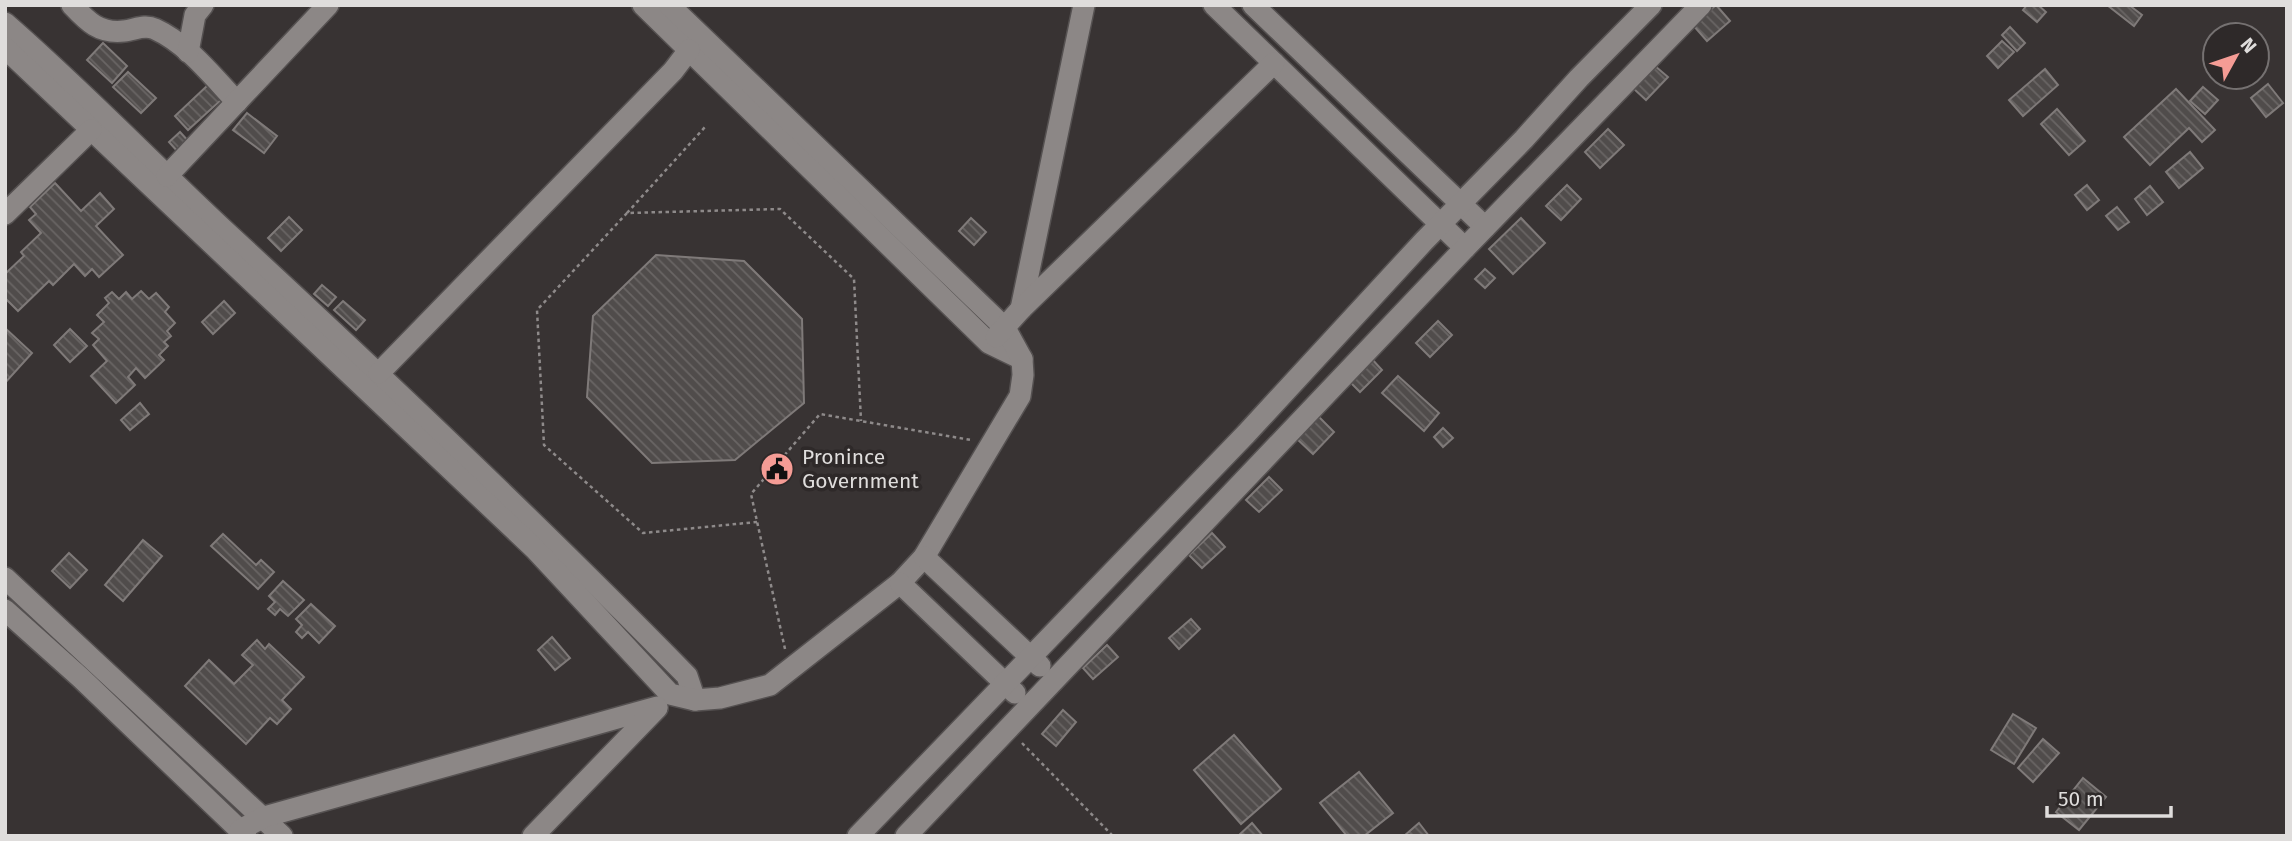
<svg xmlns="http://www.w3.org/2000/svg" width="2292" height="841" viewBox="0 0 2292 841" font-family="'Fira Sans',sans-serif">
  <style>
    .building { fill: url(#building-back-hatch); stroke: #7f7a79; stroke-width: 2 }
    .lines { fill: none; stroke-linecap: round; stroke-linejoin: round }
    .minor-casing { stroke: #555151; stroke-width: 24 }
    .path { stroke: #8e8a8a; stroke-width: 2.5; stroke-dasharray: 3.5 3.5; stroke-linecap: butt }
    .minor { stroke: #8c8786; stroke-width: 21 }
    .labels { text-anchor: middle; stroke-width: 7; stroke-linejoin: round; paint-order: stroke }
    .poi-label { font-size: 21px; fill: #dfdddc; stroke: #2e2929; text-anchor: start }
  </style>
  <defs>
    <pattern id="building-back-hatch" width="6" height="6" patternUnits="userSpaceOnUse" patternTransform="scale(1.75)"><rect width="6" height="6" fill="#504c4b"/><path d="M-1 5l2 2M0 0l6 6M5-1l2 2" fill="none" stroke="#696564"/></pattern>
  </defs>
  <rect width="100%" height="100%" fill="#383333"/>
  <!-- building -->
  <g class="building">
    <polygon points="1716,5 1730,21 1707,41 1693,25"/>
    <polygon points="2027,5 2038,5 2046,12 2037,22 2023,10"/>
    <polygon points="2107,5 2129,5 2142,15 2134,26"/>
    <polygon points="2010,27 2025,43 2017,51 2002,35"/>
    <polygon points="2002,41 2014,52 1998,68 1987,56"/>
    <polygon points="103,43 127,66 112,83 87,60"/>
    <polygon points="1655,66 1668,77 1646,100 1634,89"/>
    <polygon points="2045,69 2058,85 2023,116 2009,100"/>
    <polygon points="128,72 156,98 141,113 113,87"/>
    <polygon points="2268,84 2283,103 2266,117 2251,98"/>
    <polygon points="208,85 221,100 188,130 175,116"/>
    <polygon points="2203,87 2218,100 2205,114 2190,101"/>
    <polygon points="2176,89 2215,130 2202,142 2189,128 2150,165 2124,137"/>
    <polygon points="2057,109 2085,141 2069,155 2041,124"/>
    <polygon points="247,113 277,136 264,153 233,130"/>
    <polygon points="1608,129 1624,145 1600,168 1585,152"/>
    <polygon points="180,132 190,143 179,153 169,142"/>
    <polygon points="2190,152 2203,168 2179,188 2166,172"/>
    <polygon points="55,183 81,211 100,193 114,209 96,226 123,255 99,277 92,269 85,276 74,264 53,285 49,281 18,311 5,298 5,274 24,256 21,252 41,233 29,220 36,214 30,207"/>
    <polygon points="1567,185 1581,199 1561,220 1546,206"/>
    <polygon points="2087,185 2099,200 2087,210 2075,195"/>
    <polygon points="2150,186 2163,202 2147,215 2135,199"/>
    <polygon points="2117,207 2129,222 2118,230 2106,216"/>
    <polygon points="289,217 302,230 281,251 268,238"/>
    <polygon points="971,218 986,232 974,245 959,231"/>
    <polygon points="1521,218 1545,243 1513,274 1489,249"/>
    <polygon points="656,255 744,261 802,319 804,403 735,460 652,463 587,397 593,316"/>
    <polygon points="1485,269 1495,278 1485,288 1475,279"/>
    <polygon points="322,285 336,297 328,306 314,294"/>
    <polygon points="141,291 149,299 156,293 169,307 165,312 175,323 167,331 171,336 164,342 168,346 159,355 164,360 145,378 136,368 128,377 135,385 116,403 91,376 107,361 93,345 99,339 92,333 104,322 97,315 109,303 105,298 112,292 119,299 126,292 132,299"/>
    <polygon points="224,301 235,313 213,334 202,322"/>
    <polygon points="343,301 365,320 356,330 334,310"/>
    <polygon points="1438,321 1452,335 1430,357 1416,343"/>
    <polygon points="5,328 32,353 5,383"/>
    <polygon points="70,329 87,346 70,362 54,345"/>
    <polygon points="1370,357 1382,370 1360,392 1348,380"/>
    <polygon points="1398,376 1439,413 1424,431 1382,393"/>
    <polygon points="140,403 149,414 130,430 121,420"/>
    <polygon points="1318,416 1334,432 1313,454 1297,439"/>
    <polygon points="1443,428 1453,438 1443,447 1434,437"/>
    <polygon points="1269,477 1282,490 1259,512 1246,500"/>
    <polygon points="1212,533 1225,547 1202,568 1189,555"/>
    <polygon points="223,534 256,565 261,560 274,572 258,589 211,546"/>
    <polygon points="143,540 162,556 123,601 105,585"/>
    <polygon points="69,553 87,570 70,588 52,571"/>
    <polygon points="283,581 304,600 288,616 280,609 275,615 268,609 275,602 269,596"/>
    <polygon points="311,604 335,626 319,643 308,632 302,638 296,632 302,625 296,619"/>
    <polygon points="1191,619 1200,629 1179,649 1169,638"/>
    <polygon points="552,637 570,658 555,670 538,650"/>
    <polygon points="257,640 265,649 269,644 304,677 282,700 291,709 277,724 270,718 246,744 185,686 209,660 234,684 253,665 242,655"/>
    <polygon points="1107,645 1118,657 1093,679 1083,668"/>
    <polygon points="1063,710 1076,722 1056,746 1042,734"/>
    <polygon points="2013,714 2036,728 2014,764 1991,750"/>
    <polygon points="1234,735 1281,789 1241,824 1194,770"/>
    <polygon points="2043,739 2059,753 2033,782 2018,768"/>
    <polygon points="1359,772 1393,813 1364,836 1347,836 1320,803"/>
    <polygon points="2083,778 2106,797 2079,830 2056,812"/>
    <polygon points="1252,823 1263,836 1238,836"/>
    <polygon points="1419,823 1429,836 1404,836"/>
  </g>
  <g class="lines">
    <defs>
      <g id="minor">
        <path d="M72 5C87 21 99 34 124 31 135 30 144 24 155 29 188 44 213 77 237 102"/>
        <polyline points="643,5 989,343 1022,359"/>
        <polyline points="1214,5 1465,248"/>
        <polyline points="1253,5 1485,227"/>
        <path d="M5 23C81 89 151 162 225 231 382 376 537 523 687 676L695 700"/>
        <polyline points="5,48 535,549 670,694 695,700 720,698 770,685 900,583 924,557 1020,396 1023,375 1022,359 1005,328 669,5"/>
        <polyline points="188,52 195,15 203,5"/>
        <polyline points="167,176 328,5"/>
        <polyline points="5,214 91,130"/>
        <polyline points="1021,309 1084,5"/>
        <polyline points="996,337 1021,309 1274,63"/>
        <polyline points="379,373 673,71 689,50"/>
        <polyline points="924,557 1040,666"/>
        <polyline points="5,578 282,836"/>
        <polyline points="900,583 1015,693"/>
        <polyline points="5,610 81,678 246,836"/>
        <polyline points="240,830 264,817 657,707"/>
        <polyline points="533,836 657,708"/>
        <polyline points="858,836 1246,434 1424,241 1524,139 1579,78 1651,5"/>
        <polyline points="906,836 1465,248 1701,5"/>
      </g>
    </defs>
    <!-- minor casing -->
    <use href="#minor" class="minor-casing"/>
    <!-- path -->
    <g class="path">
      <polyline points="627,213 705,127"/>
      <polyline points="757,522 643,533 544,445 537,310 627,213 780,209 854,279 861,421"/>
      <polyline points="785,649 751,494 820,414 971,440"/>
      <polyline points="1022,743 1113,836"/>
    </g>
    <!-- minor -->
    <use href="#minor" class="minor"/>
  </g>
  <!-- icons -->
  <defs>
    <symbol id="civic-disc" viewBox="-11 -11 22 22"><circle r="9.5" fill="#f59c95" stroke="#2e2929"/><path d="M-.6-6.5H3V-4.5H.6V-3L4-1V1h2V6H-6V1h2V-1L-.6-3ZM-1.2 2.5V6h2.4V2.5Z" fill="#111"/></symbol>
  </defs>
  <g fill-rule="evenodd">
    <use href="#civic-disc" x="758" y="450" width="38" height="38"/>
  </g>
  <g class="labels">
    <!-- poi labels -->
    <g class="poi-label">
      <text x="802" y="464">Pronince<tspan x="802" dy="24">Government</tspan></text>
    </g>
  </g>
  <!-- border -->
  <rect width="2292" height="841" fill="none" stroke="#dfdddc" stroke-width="14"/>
  <!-- north arrow -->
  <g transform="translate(2236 56) rotate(50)"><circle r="33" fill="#2e2929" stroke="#757171" stroke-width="2"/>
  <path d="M0-5L12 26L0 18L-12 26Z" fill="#f59c95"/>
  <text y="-10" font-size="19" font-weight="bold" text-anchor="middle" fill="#dfdddc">N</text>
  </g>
  <!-- scale -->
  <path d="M2047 806v10h124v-10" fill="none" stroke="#dfdddc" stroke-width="3.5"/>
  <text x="2058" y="806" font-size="21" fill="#dfdddc" stroke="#2e2929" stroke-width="5" paint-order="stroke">50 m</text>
</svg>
